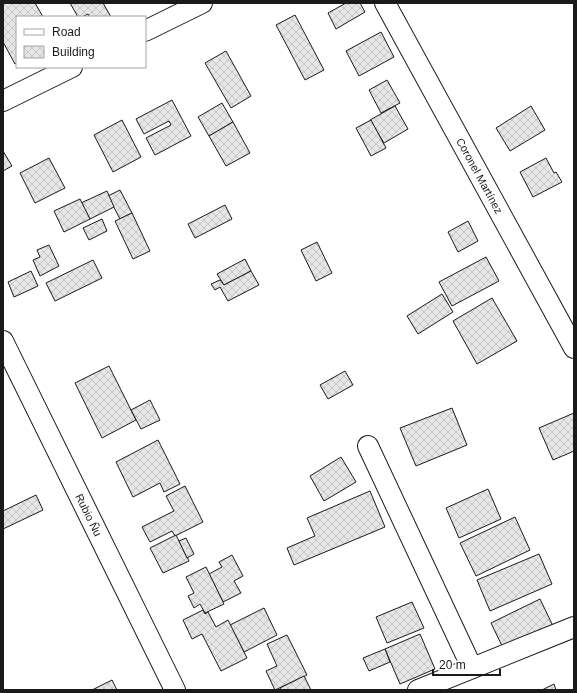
<svg xmlns="http://www.w3.org/2000/svg" width="577" height="693" viewBox="0 0 577 693" font-family="Arial,sans-serif">
  <style>
    .building { fill: url(#building-cross-hatch); stroke: #1a1a1a }
    .lines { fill: none; stroke-linecap: round; stroke-linejoin: round }
    .street-casing { stroke: #1a1a1a; stroke-width: 22 }
    .street { stroke: #fff; stroke-width: 20 }
    .labels { text-anchor: middle; stroke-width: 3; stroke-linejoin: round; paint-order: stroke }
    .street-label { font-size: 11px; fill: #1a1a1a; stroke: #fff }
  </style>
  <defs>
    <pattern id="building-cross-hatch" width="8" height="8" patternUnits="userSpaceOnUse"><rect width="8" height="8" fill="#e6e6e6"/><path d="M0 0l8 8M0 8l8-8" fill="none" stroke="#c5c5c5"/></pattern>
  </defs>
  <rect width="100%" height="100%" fill="#fff"/>
  <!-- building -->
  <g class="building">
    <polygon points="3,3 35,3 43,17 17,17 17,63 15,64 3,42"/>
    <polygon points="70,3 103,3 111,17 90,17 88,14 82,17 78,17"/>
    <polygon points="346,3 360,3 365,12 336,29 328,13"/>
    <polygon points="295,15 324,70 305,80 276,25"/>
    <polygon points="381,32 394,57 359,76 346,51"/>
    <polygon points="226,51 251,96 231,108 205,63"/>
    <polygon points="387,80 400,103 381,113 369,90"/>
    <polygon points="172,100 191,136 155,155 146,138 171,125 169,121 144,134 136,119"/>
    <polygon points="222,103 233,122 209,136 198,117"/>
    <polygon points="395,106 408,129 384,143 370,120"/>
    <polygon points="531,106 545,130 510,151 496,128"/>
    <polygon points="122,120 141,157 113,172 94,135"/>
    <polygon points="371,120 386,148 371,156 356,128"/>
    <polygon points="233,122 250,153 226,166 209,136"/>
    <polygon points="3,151 12,166 3,171"/>
    <polygon points="49,158 65,188 35,203 20,173"/>
    <polygon points="546,158 554,173 556,172 562,182 533,197 520,172"/>
    <polygon points="120,190 132,213 120,219 108,196"/>
    <polygon points="107,191 114,207 90,219 81,203"/>
    <polygon points="80,199 90,219 64,232 54,211"/>
    <polygon points="225,205 232,219 195,238 188,224"/>
    <polygon points="132,213 150,251 133,259 115,221"/>
    <polygon points="102,219 107,231 89,240 83,228"/>
    <polygon points="468,221 478,241 458,252 448,232"/>
    <polygon points="317,242 332,273 316,281 301,250"/>
    <polygon points="49,245 59,266 40,276 33,260 40,257 37,250"/>
    <polygon points="486,257 499,281 452,306 439,282"/>
    <polygon points="245,259 251,271 224,285 217,274"/>
    <polygon points="93,260 102,278 55,301 46,283"/>
    <polygon points="31,271 38,286 14,297 8,282"/>
    <polygon points="251,271 259,285 228,301 220,287 215,290 211,284 220,280 224,285"/>
    <polygon points="442,294 453,312 418,334 407,316"/>
    <polygon points="492,298 517,341 477,364 453,321"/>
    <polygon points="109,366 136,420 102,438 75,383"/>
    <polygon points="345,371 353,385 328,399 320,385"/>
    <polygon points="150,400 160,420 141,429 131,410"/>
    <polygon points="452,408 467,445 416,466 400,428"/>
    <polygon points="574,413 574,451 553,460 539,428"/>
    <polygon points="158,440 180,484 164,492 160,483 133,497 116,462"/>
    <polygon points="341,457 356,482 324,501 310,476"/>
    <polygon points="185,486 203,522 175,536 172,531 150,542 142,527 174,511 166,496"/>
    <polygon points="488,489 501,519 459,538 446,508"/>
    <polygon points="370,491 385,527 294,565 287,548 315,536 307,518"/>
    <polygon points="36,495 43,510 3,529 3,511"/>
    <polygon points="515,517 530,550 476,576 460,543"/>
    <polygon points="176,535 189,561 163,573 150,548"/>
    <polygon points="186,538 194,554 187,558 179,541"/>
    <polygon points="539,554 552,584 490,611 477,580"/>
    <polygon points="232,555 243,576 234,581 241,593 223,602 209,574 222,567 219,562"/>
    <polygon points="206,567 224,604 205,613 200,604 194,608 188,596 194,593 186,577"/>
    <polygon points="540,599 553,626 504,650 491,623"/>
    <polygon points="412,602 424,628 387,643 376,617"/>
    <polygon points="264,608 277,635 244,652 230,625"/>
    <polygon points="203,610 205,614 208,612 216,627 228,620 247,658 221,671 202,634 192,639 183,620"/>
    <polygon points="420,634 435,669 400,684 385,649"/>
    <polygon points="287,635 307,675 275,690 266,671 277,666 267,644"/>
    <polygon points="385,649 390,662 369,671 363,658"/>
    <polygon points="304,676 311,690 281,690 280,688"/>
    <polygon points="112,680 117,690 92,690"/>
    <polygon points="554,684 556,690 542,690"/>
  </g>
  <g class="lines">
    <defs>
      <g id="street">
        <path id="s1" d="M385 3 574 348"/>
        <polyline points="145,31 202,3"/>
        <polyline points="3,101 72,67"/>
        <path id="s2" d="M3 341 175 690"/>
        <polyline points="368,446 472,668"/>
        <polyline points="418,690 574,627"/>
      </g>
    </defs>
    <!-- street casing -->
    <use href="#street" class="street-casing"/>
    <!-- street -->
    <use href="#street" class="street"/>
  </g>
  <g class="labels">
    <!-- street labels -->
    <g class="street-label">
      <text dy="4" stroke="none"><textPath href="#s1" startOffset="197">Coronel Martínez</textPath></text>
      <text dy="4" stroke="none"><textPath href="#s2" startOffset="194">Rubio Ñu</textPath></text>
    </g>
  </g>
  <!-- border -->
  <rect width="577" height="693" fill="none" stroke="#1a1a1a" stroke-width="8"/>
  <!-- legend -->
  <rect x="16" y="16" width="130" height="52" fill="#ffffff" stroke="#a3a3a3"/>
  <rect x="24" y="29" width="20" height="6" fill="#ffffff" stroke="#a3a3a3"/>
  <text x="52" y="36" font-size="12" fill="#1a1a1a">Road</text>
  <rect x="24" y="46" width="20" height="12" fill="url(#building-cross-hatch)" stroke="#a3a3a3"/>
  <text x="52" y="56" font-size="12" fill="#1a1a1a">Building</text>
  <!-- scale -->
  <path d="M433 669v6h67v-6" fill="none" stroke="#1a1a1a" stroke-width="2"/>
  <text x="439" y="669" font-size="12" fill="#1a1a1a" stroke="#ffffff" stroke-width="3" paint-order="stroke">20 m</text>
</svg>
